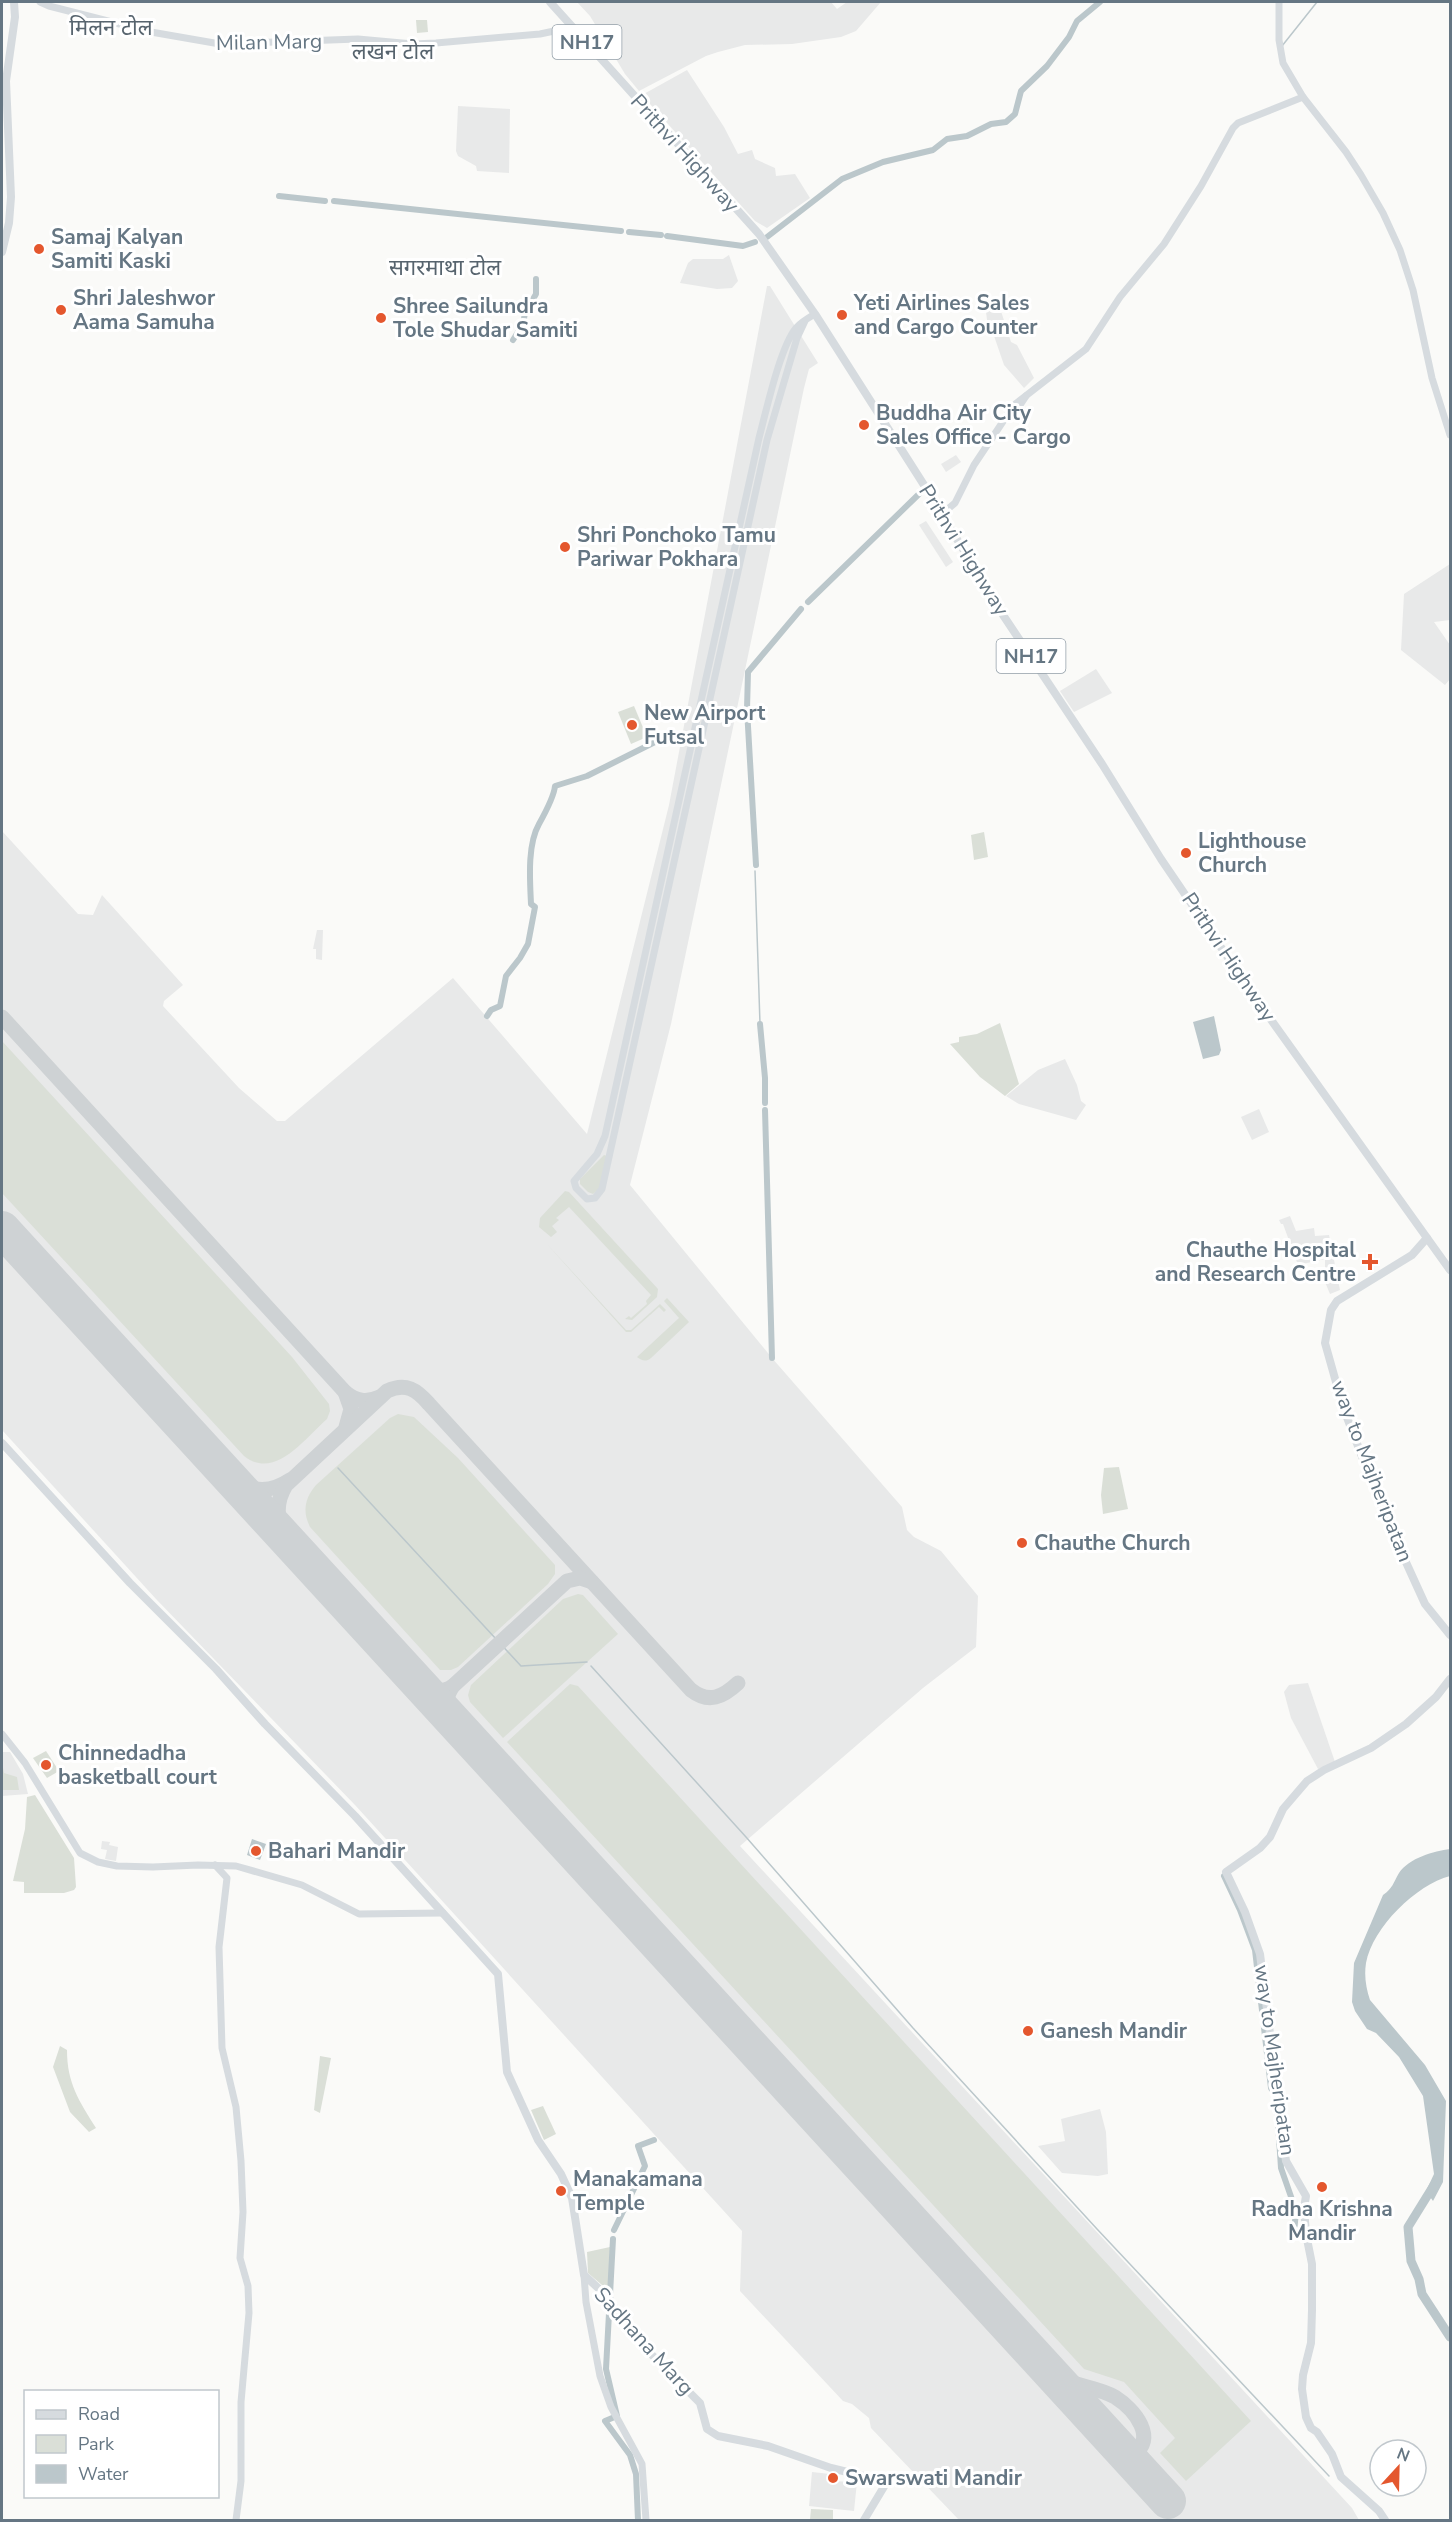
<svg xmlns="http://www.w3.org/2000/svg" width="1452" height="2522" viewBox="0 0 1452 2522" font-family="'Nunito Sans','Noto Sans Devanagari',sans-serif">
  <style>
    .built { fill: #e8e9e9 }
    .green { fill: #dadfd7 }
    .water { fill: #bbc7cb }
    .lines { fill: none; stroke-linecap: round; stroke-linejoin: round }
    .stream { stroke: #bbc7cb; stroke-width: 1.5 }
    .canal { stroke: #bbc7cb; stroke-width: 6 }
    .river { stroke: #bbc7cb; stroke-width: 9 }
    .taxiway { stroke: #ced2d4; stroke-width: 15 }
    .runway { stroke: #ced2d4; stroke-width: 36 }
    .secondary { stroke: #d6dbdf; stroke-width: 7 }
    .primary { stroke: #d6dbdf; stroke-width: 8 }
    .highway { stroke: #d6dbdf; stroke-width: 8 }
    .poi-dot { fill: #e4572e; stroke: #fff; stroke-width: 2 }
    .labels { text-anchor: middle; stroke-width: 6; stroke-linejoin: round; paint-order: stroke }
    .shield { fill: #fff; stroke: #939fa8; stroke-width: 1.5 }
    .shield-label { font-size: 20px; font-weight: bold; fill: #657683 }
    .street-label { font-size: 21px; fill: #657683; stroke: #fff }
    .poi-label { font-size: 21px; font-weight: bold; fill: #657683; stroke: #fff; text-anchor: start }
    .neighbourhood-label { font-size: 22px; fill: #57646e; stroke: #fff }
  </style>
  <rect width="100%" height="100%" fill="#fafaf8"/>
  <!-- built -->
  <g class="built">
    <polygon points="577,2 831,2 837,9 847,2 881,2 856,31 841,37 792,44 745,45 718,52 706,56 639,91 625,74 590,16"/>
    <polygon points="687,70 724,127 738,154 752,150 755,159 775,168 776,176 795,174 810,198 767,228 755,221 642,95"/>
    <polygon points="458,106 510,109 509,173 477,171 476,166 458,156 456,151"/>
    <polygon points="729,255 738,281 732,288 717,289 680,283 688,263 693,259 723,259"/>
    <polygon points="767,286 770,286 818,363 809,369 804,388 671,1024 630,1185 772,1358 902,1507 907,1530 914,1537 941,1551 978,1596 976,1647 923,1688 740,1846 1352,2508 1359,2520 959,2520 871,2428 869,2418 852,2404 843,2401 740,2291 742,2231 355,1805 156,1599 2,1430 2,831 78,914 93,915 102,895 183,985 164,1001 163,1006 239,1088 277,1121 285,1121 453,978 587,1134 669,805"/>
    <polygon points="1000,308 1011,342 1017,345 1034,378 1024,388 1004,365 993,333 988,327 986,312"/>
    <polygon points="956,455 961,462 946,472 941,464"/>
    <polygon points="926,521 953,562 946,567 919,525"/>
    <polygon points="1450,564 1450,620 1434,622 1450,645 1450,679 1445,685 1401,650 1404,594"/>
    <polygon points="1096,669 1112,693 1074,712 1060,691"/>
    <polygon points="317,930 323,930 322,960 316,959 316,949 313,949"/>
    <polygon points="1065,1059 1077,1085 1081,1101 1086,1105 1076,1120 1019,1104 1006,1096 1038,1070"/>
    <polygon points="1259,1109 1269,1132 1252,1140 1241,1117"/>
    <polygon points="1290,1216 1296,1231 1314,1228 1315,1236 1329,1235 1340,1290 1330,1294 1325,1282 1325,1259 1298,1265 1283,1224 1281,1224 1279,1220"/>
    <polygon points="1308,1683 1335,1762 1318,1769 1291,1718 1284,1692 1289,1685"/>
    <polygon points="2,1752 10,1752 23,1774 28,1794 2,1796"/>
    <polygon points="102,1841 110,1842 109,1845 118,1847 116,1861 105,1859 107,1850 101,1849"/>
    <polygon points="1100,2109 1106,2132 1108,2174 1098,2176 1062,2173 1038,2146 1065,2141 1061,2119"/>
    <polygon points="812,2472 830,2474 829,2481 857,2482 854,2511 809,2506"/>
  </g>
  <!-- green -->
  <g class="green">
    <polygon points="416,20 427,20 428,32 417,33"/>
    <polygon points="634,706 647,737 631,744 618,712"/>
    <polygon points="984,832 988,857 974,860 971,835"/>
    <polygon points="1000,1023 1019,1084 1005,1096 980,1077 950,1044 959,1042 959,1037 977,1034"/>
    <path d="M2 1041 292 1357 329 1404 330 1411 327 1419C305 1438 275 1481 244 1456L2 1193Z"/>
    <polygon points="604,1155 607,1156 599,1189 593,1194 588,1192 580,1184 580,1179"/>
    <polygon points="565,1191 569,1192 658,1289 657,1297 632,1320 625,1319 629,1316 631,1318 647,1304 646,1301 651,1295 569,1207 556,1218 559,1220 552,1226 557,1232 551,1237 539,1227 540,1218"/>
    <polygon points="546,1243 626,1330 631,1330 660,1304 666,1310 664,1312 659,1307 631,1332 626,1332"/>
    <path d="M667 1298 689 1322 651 1358C646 1362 642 1361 637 1357L679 1318 664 1301Z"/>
    <path d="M398 1414 414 1417 458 1458 555 1565V1574L548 1584 458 1667 451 1670H440L310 1527C302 1511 305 1498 316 1485L390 1418Z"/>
    <polygon points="1119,1467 1128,1509 1103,1514 1101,1495 1104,1468"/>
    <polygon points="578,1594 583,1595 618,1634 503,1738 470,1702 468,1695 471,1685 563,1599"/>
    <polygon points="570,1684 578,1686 1251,2421 1186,2481 1160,2453 1175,2438 1124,2382 1084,2369 507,1742"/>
    <polygon points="46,1751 59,1771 47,1778 33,1758"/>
    <polygon points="2,1762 4,1773 17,1777 19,1790 2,1790"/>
    <polygon points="35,1795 74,1858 76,1887 74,1890 64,1893 24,1893 24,1882 13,1881 25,1829 27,1797"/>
    <path d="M60 2046 67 2050C67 2083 79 2101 96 2128L89 2132 70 2112 53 2067Z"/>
    <polygon points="320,2056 331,2058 320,2113 314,2110"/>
    <polygon points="543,2106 556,2134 544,2140 531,2110"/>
    <polygon points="610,2247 609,2291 588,2273 587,2252"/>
    <polygon points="811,2509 833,2510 833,2520 810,2519"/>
  </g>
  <!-- water -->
  <g class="water">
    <polygon points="1214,1016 1221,1050 1219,1055 1203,1059 1193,1022"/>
    <polygon points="252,1839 266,1844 260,1860 247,1855"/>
    <path d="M1450 1849V1876C1416 1885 1373 1927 1366 1963 1364 1976 1366 1988 1370 2000L1425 2065 1446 2101 1443 2182 1433 2201 1426 2191 1434 2174 1423 2096 1399 2057 1376 2033 1367 2029 1355 2011 1352 2002 1354 1963 1383 1895C1393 1888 1393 1883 1399 1873 1409 1858 1434 1851 1450 1849Z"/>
  </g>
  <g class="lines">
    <!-- stream -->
    <g class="stream">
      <polyline points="1282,46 1317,2"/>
      <polyline points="755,871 760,1024"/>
      <polyline points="338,1468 521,1666 587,1662"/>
      <polyline points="591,1666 746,1837 913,2028 1097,2229 1329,2476"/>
    </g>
    <!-- canal -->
    <g class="canal">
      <polyline points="279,196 325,201"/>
      <polyline points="334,201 621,231"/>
      <polyline points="629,232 661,235"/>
      <polyline points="667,236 743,246 755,242"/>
      <polyline points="767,237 842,179 883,162 933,150 947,139 967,136 991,124 1006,122 1015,114 1021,91 1047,66 1069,37 1077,21 1100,2"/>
      <polyline points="513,340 523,324 525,313 536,294 536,279"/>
      <polyline points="808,602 919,494"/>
      <polyline points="756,865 747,709 748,672 801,609"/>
      <path d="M487 1016 491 1010 500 1006 506 976 520 958 528 944 535 907 531 904C530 881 527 845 539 824 544 815 554 797 555 786L587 776 673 733"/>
      <polyline points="760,1024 765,1078 765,1103"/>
      <polyline points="765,1110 772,1358"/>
      <polyline points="1224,1876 1240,1910 1255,1950 1271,2088 1276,2097"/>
      <polyline points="1277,2107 1281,2168 1296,2211 1294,2233"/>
      <polyline points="614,2230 645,2166 638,2146 654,2140"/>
      <polyline points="613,2239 606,2369 617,2416 605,2421 630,2455 636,2474 638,2520"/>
    </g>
    <!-- river -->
    <polyline class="river" points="1434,2185 1408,2227 1411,2261 1419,2279 1422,2294 1450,2337"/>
    <!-- taxiway -->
    <g class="taxiway">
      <polyline points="2,1017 345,1392"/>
      <path d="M346 1427 351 1409 345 1392C356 1401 366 1403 380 1397"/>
      <path d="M228 1476C248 1491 268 1495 290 1480"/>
      <path d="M288 1541C277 1521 274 1505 286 1485L387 1391C406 1382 417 1390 429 1404L691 1690C709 1704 723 1697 738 1683"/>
      <path d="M416 1681C429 1691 439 1695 453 1686"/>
      <path d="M454 1722C446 1709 444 1698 453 1686L567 1581 580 1578 592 1582"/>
      <path d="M1046 2368C1069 2388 1091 2384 1115 2397 1134 2409 1159 2439 1132 2456 1102 2463 1105 2438 1094 2420"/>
    </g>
    <!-- runway -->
    <polyline class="runway" points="2,1229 1168,2501"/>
    <!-- secondary -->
    <g class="secondary">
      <polyline points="40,2 49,6 151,32 220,44 358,39 413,44 436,43 540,34 573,27"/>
      <polyline points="1279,2 1279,40 1283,63 1303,97 1346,152 1361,175 1383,213 1400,250 1413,290 1432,378 1450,435"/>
      <path d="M805 321 797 338 767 440 602 1189 595 1198 587 1199 576 1188 574 1181 597 1154 605 1136 759 438C766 412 780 347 796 328 801 322 808 318 815 314"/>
      <polyline points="1011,411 1018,408 1026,396"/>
      <polyline points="942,514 955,503 974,465 1014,405 1086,349 1120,297 1164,244 1201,186 1233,128 1238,123 1303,97"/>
      <polyline points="2,1734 25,1763 80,1853 98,1862 117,1866 153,1867 198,1865 236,1866 302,1885 359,1914 443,1913"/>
      <polyline points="215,1865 227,1878 219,1947 222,2048 236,2107 241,2161 243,2212 240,2258 248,2286 249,2313 241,2402 241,2481 236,2520"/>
      <polyline points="584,2275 586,2302 600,2376 611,2407 642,2464 646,2520"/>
    </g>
    <!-- primary -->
    <g class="primary">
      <polyline points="2,252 9,223 11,197 6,81 15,17 14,2"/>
      <polyline points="1427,1238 1412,1255 1337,1301 1331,1310 1325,1343 1343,1407 1384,1514 1425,1604 1450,1635"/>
      <polyline points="2,1443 130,1583 216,1669 265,1724 355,1816 498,1974 507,2072 538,2140 561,2174 572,2198 584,2275 609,2298 622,2321 651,2354 700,2403 707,2429 718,2436 768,2446 831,2468 880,2480 885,2485 864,2520"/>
      <polyline points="1385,2520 1379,2511 1341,2477 1332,2454 1317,2432 1311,2428 1306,2417 1302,2389 1303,2375 1311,2343 1312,2310 1312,2264 1306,2234 1304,2208 1306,2196 1286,2161 1260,1954 1245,1912 1226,1872 1260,1848 1270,1837 1283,1809 1307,1781 1324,1770 1371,1748 1406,1724 1436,1697 1450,1679"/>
    </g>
    <!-- highway -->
    <polyline class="highway" points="550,2 759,234 815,314 924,485 1003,615 1102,764 1161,859 1254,996 1450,1270"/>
  </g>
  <!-- markers -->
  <g class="poi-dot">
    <circle cx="39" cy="249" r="6"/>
    <circle cx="61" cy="310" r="6"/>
    <circle cx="842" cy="315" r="6"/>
    <circle cx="381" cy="318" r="6"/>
    <circle cx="864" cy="425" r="6"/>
    <circle cx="565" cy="547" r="6"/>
    <circle cx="632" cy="725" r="6"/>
    <circle cx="1186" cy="853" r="6"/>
    <path d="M1367 1253h6v6h6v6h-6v6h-6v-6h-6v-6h6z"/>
    <circle cx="1022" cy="1543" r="6"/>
    <circle cx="46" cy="1765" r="6"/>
    <circle cx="256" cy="1851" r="6"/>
    <circle cx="1028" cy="2031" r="6"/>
    <circle cx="1322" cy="2187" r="6"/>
    <circle cx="561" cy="2191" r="6"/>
    <circle cx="833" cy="2478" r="6"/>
  </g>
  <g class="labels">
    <!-- shield labels -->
    <g class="shield">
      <rect x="552.5" y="25" width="69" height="34" rx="4.5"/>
      <rect x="996.5" y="639" width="69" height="34" rx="4.5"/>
    </g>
    <g class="shield-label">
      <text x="587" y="49">NH17</text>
      <text x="1031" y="663">NH17</text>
    </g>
    <!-- street labels -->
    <g class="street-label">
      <text transform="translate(269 42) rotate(-1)" y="7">Milan Marg</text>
      <text transform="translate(685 153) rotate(48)" y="7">Prithvi Highway</text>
      <text transform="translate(964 550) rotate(58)" y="7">Prithvi Highway</text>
      <text transform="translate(1229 957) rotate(56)" y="7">Prithvi Highway</text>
      <text transform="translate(1372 1471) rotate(69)" y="7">way to Majheripatan</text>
      <text transform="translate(1275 2060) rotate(82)" y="7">way to Majheripatan</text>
      <text transform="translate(644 2341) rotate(48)" y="7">Sadhana Marg</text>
    </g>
    <!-- poi labels -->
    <g class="poi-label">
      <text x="51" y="244">Samaj Kalyan<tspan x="51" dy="24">Samiti Kaski</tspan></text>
      <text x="73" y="305">Shri Jaleshwor<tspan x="73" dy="24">Aama Samuha</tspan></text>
      <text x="854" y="310">Yeti Airlines Sales<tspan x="854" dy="24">and Cargo Counter</tspan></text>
      <text x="393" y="313">Shree Sailundra<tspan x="393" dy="24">Tole Shudar Samiti</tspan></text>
      <text x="876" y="420">Buddha Air City<tspan x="876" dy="24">Sales Office - Cargo</tspan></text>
      <text x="577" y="542">Shri Ponchoko Tamu<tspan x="577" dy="24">Pariwar Pokhara</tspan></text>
      <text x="644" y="720">New Airport<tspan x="644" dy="24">Futsal</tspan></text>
      <text x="1198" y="848">Lighthouse<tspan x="1198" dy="24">Church</tspan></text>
      <text x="1356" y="1257" text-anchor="end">Chauthe Hospital<tspan x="1356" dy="24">and Research Centre</tspan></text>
      <text x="1034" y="1550">Chauthe Church</text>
      <text x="58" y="1760">Chinnedadha<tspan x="58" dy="24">basketball court</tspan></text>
      <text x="268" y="1858">Bahari Mandir</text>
      <text x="1040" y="2038">Ganesh Mandir</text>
      <text x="573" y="2186">Manakamana<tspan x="573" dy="24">Temple</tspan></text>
      <text x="1322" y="2216" text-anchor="middle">Radha Krishna<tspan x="1322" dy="24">Mandir</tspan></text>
      <text x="845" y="2485">Swarswati Mandir</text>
    </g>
    <!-- neighbourhood labels -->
    <g class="neighbourhood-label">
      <text x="111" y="35">मिलन टोल</text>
      <text x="393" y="59">लखन टोल</text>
      <text x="445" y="275">सगरमाथा टोल</text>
    </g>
  </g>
  <!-- border -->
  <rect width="1452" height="2522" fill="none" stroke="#657683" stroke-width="6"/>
  <!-- legend -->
  <rect x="24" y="2390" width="195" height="108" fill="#ffffff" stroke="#c1c8cd" stroke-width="1.5"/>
  <rect x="36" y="2410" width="30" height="9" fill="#d6dbdf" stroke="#c1c8cd" stroke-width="1.5"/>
  <text x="78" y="2420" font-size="18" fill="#657683">Road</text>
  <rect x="36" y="2435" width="30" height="18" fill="#dadfd7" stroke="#c1c8cd" stroke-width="1.5"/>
  <text x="78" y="2450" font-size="18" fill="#657683">Park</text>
  <rect x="36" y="2465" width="30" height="18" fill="#bbc7cb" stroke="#c1c8cd" stroke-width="1.5"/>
  <text x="78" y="2480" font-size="18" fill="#657683">Water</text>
  <!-- north arrow -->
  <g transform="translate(1398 2468) rotate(22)"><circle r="28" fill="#ffffff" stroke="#c1c8cd" stroke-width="1.5"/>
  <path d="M0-4.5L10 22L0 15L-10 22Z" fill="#e4572e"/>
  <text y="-9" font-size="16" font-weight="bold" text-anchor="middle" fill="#657683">N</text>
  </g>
</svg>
